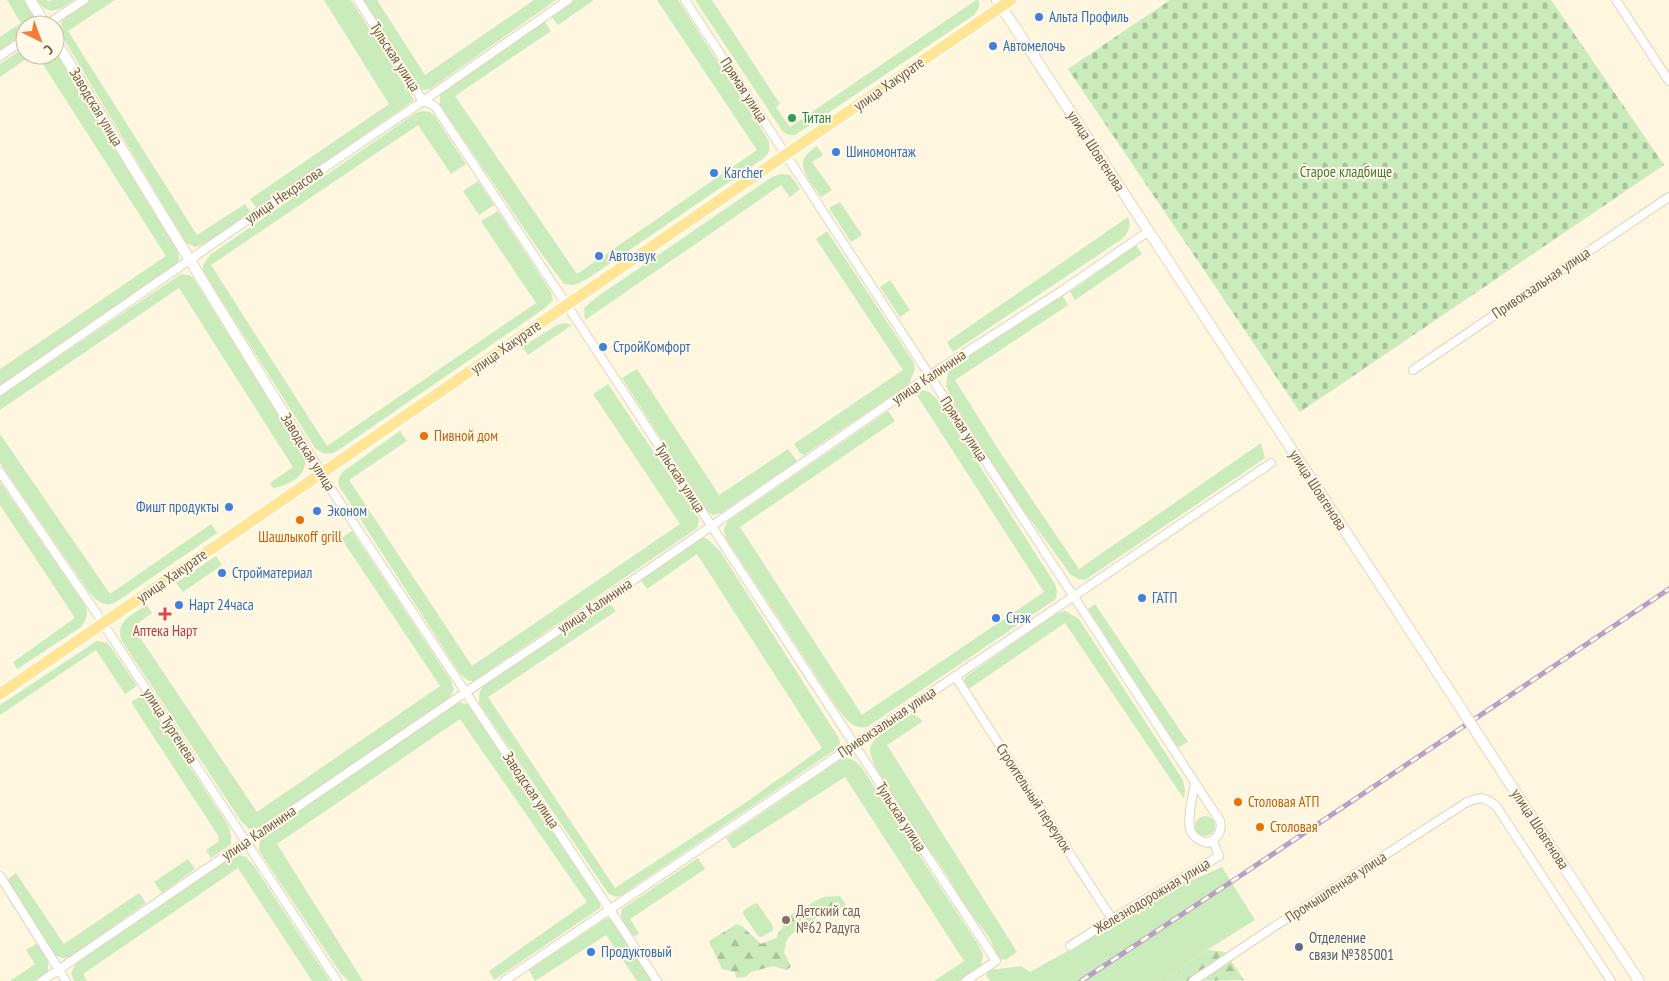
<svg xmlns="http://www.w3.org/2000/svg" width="1669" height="981" viewBox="0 0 1669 981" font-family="'PT Sans Narrow',sans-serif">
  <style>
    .green { fill: #caecbd }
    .forest { fill: url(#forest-firs) }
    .cemetery { fill: url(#cemetery-stones) }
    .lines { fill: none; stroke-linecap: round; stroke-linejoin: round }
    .street-casing { stroke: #e3d3bb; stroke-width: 10 }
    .secondary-casing { stroke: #e8d5b8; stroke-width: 12 }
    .primary-casing { stroke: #fff; stroke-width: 14 }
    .street { stroke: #fff; stroke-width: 8 }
    .secondary { stroke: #fff; stroke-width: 10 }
    .primary { stroke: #ffe595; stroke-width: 11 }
    .rail-casing { stroke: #ba9ec7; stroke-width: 5 }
    .rail { stroke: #fff9e7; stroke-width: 3; stroke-dasharray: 9; stroke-linecap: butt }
    .secondary-bridge-casing { stroke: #e8d5b8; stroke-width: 12; stroke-linecap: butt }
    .secondary-bridge { stroke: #fff; stroke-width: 10 }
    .shop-dot { fill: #3f7fe0; stroke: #fff9e7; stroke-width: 2 }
    .leisure-dot { fill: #2e9e5b; stroke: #fff9e7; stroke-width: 2 }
    .food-dot { fill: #e8710a; stroke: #fff9e7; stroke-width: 2 }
    .health-dot { fill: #e0444e; stroke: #fff9e7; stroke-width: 2 }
    .education-dot { fill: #8d6e63; stroke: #fff9e7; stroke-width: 2 }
    .service-dot { fill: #5c6f8a; stroke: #fff9e7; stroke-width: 2 }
    .labels { text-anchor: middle; stroke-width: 4; stroke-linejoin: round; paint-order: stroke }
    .shop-label { font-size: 15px; fill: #366cbe; stroke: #fff9e7; text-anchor: start }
    .street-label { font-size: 15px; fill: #765d45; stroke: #fff9e7 }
    .leisure-label { font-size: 15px; fill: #27864d; stroke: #fff9e7; text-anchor: start }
    .park-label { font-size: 15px; fill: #477d3c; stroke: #fff9e7 }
    .food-label { font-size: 15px; fill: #c56008; stroke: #fff9e7; text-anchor: start }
    .health-label { font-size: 15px; fill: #be3a42; stroke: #fff9e7 }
    .education-label { font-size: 15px; fill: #785e54; stroke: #fff9e7; text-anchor: start }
    .service-label { font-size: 15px; fill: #4e5e75; stroke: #fff9e7; text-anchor: start }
  </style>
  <defs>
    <pattern id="forest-firs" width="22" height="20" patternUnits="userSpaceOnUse" patternTransform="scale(1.25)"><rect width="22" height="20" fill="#caecbd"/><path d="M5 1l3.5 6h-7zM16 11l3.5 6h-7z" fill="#a9c29b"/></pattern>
    <pattern id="cemetery-stones" width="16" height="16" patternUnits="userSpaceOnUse" patternTransform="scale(1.25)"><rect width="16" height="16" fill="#caecbd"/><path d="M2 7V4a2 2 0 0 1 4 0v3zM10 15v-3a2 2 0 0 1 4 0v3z" fill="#a9c29b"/></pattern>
  </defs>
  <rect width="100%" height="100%" fill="#fef6df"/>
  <!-- green -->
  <g class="green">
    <path d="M7 0H25C30 8 36 15 35 25H25V34L0 50V37L21 23Z"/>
    <path d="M37 0H47L49 2 52 0H74C60 9 49 18 37 0Z"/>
    <path d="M90 0H115L68 31 197 235 245 204 251 213 207 243 196 247 186 243 59 31C60 16 78 8 90 0Z"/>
    <polygon points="324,0 351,0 414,100 257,209 250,199 389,104"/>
    <polygon points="363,0 377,0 425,75 534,0 556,0 430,89 424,90 418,87 415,83"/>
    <polygon points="574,0 594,0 558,25 551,16"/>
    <polygon points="657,0 678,0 769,141 769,152 764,158 587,279 574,285 564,284 538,249 440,105 440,95 544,21 551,31 455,96 577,274 757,150"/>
    <path d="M695 0H712L780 104 776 107 790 127 976 0H978C981 6 978 10 974 15L795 135H790L783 132Z"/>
    <polygon points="25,47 25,55 32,55 0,77 0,64"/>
    <polygon points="55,49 178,250 179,260 177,265 0,385 0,369 166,256 37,55 55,55"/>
    <path d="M422 111 430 112 434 115 466 164 451 174 418 125 211 265 327 446 536 303 481 221 498 211 551 292 553 300 545 308 337 451C328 455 324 455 315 448L203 271V265L210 255 416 113Z"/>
    <path d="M817 146 823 155 812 162 832 190 821 197C815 187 797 169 805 157 807 153 813 149 817 146Z"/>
    <polygon points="781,174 790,175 800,189 790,197 781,185 585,320 584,308 597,297 772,177"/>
    <polygon points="478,181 494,205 479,215 463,191"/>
    <polygon points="840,202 862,235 851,242 829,208"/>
    <path d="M1128 217C1132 226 1128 233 1122 239L953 352 947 342Z"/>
    <polygon points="827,231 914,363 915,369 909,384 804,455 800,453 794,444 903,370 816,239"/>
    <polygon points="1136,245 1142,254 1075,300 1070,292"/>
    <path d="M181 274 189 275 193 278 305 457C308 476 289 485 273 488L270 483 293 467 179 288 0 410V396Z"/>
    <polygon points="890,280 910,310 900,317 880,287"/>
    <polygon points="1062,295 1068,305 955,380 1002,455 1079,569 1261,443 1265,458 1085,580 1078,579 1071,575 1013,496 954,403 946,386 948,371 956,365"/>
    <polygon points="565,323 572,325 528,355 522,347 557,325"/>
    <polygon points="637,369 719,495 788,449 797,461 721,513 713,515 707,511 622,378"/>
    <path d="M608 384 699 519 697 528 474 681H469L460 674 339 486C337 479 340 475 345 470L400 431 407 441 349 480 472 666 680 524 593 394Z"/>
    <path d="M922 390 929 392 937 399 1055 584 1057 591 1056 599 867 727C851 730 842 714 834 703L725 537 724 529 728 521 888 411 895 421 740 527 862 715 1044 592 916 394Z"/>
    <path d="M0 434 110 594 211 524 217 533 116 602C104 608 97 601 89 592L0 463Z"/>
    <path d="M0 482 85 605C89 614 86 620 81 627L17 669 13 662 75 618 0 505Z"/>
    <path d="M352 531 450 679 454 689 450 697 265 824 256 829H249L241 821 122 641C114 622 133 614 147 605L152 613 133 627 257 812 440 686 341 538Z"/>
    <path d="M702 537 707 539 720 551 838 737 840 741 839 747 620 896C615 897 612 896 608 893L479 703C479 694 479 690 486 684L605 604 612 606 616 611 488 697 615 888 745 803 822 748 697 554 647 589 641 580Z"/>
    <polygon points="216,556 222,565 183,592 176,583"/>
    <polygon points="1095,604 1188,742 1177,748 1088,609"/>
    <polygon points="1065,611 1079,619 1183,780 1185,790 1184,799 1065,623 967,690 964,682 965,677 1057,613"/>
    <polygon points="97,641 107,643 110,646 137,686 125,694 96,650 0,715 0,705"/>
    <polygon points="143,695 228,825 231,835 231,844 211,858 206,850 219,841 218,838 219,837 131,702"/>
    <polygon points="457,702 467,704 472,711 598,895 600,901 600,908 494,980 489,971 587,902 460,719 277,844 363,981 349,981 341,974 263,857 259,850 260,840 269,831"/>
    <path d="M913 713 923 721 887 745 1017 952 1005 960C1001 959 1001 960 999 957 995 952 993 945 990 939 984 930 976 921 970 912 960 898 952 883 943 869 930 850 868 767 870 749 872 735 902 720 913 713Z"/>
    <path d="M843 758C852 758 856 761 862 768L979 946 983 955 981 967 959 981H934L964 961 845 777 733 849 726 838Z"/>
    <circle cx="1205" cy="826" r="10"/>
    <polygon points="236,854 246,857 254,866 330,981 312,981 238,868 83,974 87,981 74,981 71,973 76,964 131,924"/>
    <path d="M698 858 705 869 630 919 639 934 634 936C627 928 618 921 622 909Z"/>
    <polygon points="188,859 195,869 162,893 154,882"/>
    <polygon points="1222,867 1255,920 1194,958 1166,981 990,981 986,975 990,970 1021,966 1030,972 1091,938 1183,882 1195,879"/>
    <path d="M16 873 64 944 139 893 146 903 71 956C65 959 60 959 54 954L7 880Z"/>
    <polygon points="755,903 758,904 773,926 773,930 762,937 758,936 743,914 743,911"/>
    <polygon points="609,918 618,928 653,981 637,981 606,935 535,981 529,970 604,920"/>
    <polygon points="38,943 48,959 48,971 35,981 10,981 35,964 26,950"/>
  </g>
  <!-- forest -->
  <g class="forest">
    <polygon points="840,896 846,905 838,909 829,909 793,933 787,939 784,952 791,967 786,970 773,966 751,972 745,977 736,978 735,972 722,969 709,941 737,924 742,926 761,944 776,938 779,932 792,914 823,897"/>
    <polygon points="1207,950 1225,952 1244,980 1166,981 1194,958"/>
  </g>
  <!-- cemetery -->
  <polygon class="cemetery" points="1170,0 1551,0 1664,165 1300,412 1068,69"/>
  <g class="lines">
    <defs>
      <g id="street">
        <polyline points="358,0 423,101 435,106 578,322 996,961 966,981"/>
        <path d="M685 0 1220 821C1223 832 1217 839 1207 843 1201 841 1194 838 1191 832 1186 821 1193 795 1195 783"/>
        <polyline points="1616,0 1669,81"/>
        <polyline points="46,25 84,0"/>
        <polyline points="0,56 25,39"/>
        <polyline points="1413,370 1669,197"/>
        <polyline points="0,391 256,214 423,101 568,0"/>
        <polyline points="0,472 93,608 337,981"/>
        <polyline points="321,474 657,981"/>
        <polyline points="955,676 1112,919"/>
        <polyline points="0,876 66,981"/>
        <polyline points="1070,946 1112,919 1219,856 1213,841"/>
        <polyline points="42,981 466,692 610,596 929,376 1063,290 1149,231"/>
        <polyline points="504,981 1271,463"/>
        <path d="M1193 981 1269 930 1467 802C1482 797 1484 796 1496 806L1611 981"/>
      </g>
      <g id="secondary">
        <polyline points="30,0 46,25"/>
        <polyline points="997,0 1376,578"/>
        <polyline points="55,40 321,474"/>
        <polyline points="1604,928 1639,981"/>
      </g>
      <polyline id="primary" points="0,694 1011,0"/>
    </defs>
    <!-- street casing -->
    <use href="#street" class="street-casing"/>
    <!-- secondary casing -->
    <use href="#secondary" class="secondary-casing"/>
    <!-- primary casing -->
    <use href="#primary" class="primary-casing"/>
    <!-- street -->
    <use href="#street" class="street"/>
    <!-- secondary -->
    <use href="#secondary" class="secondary"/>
    <!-- primary -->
    <use href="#primary" class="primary"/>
    <defs>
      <polyline id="rail" points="1081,981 1234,880 1669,589"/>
    </defs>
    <!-- rail casing -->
    <use href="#rail" class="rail-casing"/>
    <!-- rail -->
    <use href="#rail" class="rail"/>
    <defs>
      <polyline id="secondary-bridge" points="1376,578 1604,928"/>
    </defs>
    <!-- secondary-bridge casing -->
    <use href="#secondary-bridge" class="secondary-bridge-casing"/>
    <!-- secondary-bridge -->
    <use href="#secondary-bridge" class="secondary-bridge"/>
  </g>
  <!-- markers -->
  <g class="shop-dot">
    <circle cx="1039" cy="17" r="5"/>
    <circle cx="993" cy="46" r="5"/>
    <circle cx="836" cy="152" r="5"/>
    <circle cx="714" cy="173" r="5"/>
    <circle cx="599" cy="256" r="5"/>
    <circle cx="603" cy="347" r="5"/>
    <circle cx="229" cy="507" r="5"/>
    <circle cx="317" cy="511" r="5"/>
    <circle cx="222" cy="573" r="5"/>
    <circle cx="1142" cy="598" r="5"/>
    <circle cx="179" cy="605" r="5"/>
    <circle cx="996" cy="618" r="5"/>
    <circle cx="591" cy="952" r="5"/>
  </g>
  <circle class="leisure-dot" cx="792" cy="118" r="5"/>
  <g class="food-dot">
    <circle cx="424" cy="436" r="5"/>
    <circle cx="300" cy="520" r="5"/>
    <circle cx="1238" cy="802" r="5"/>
    <circle cx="1260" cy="827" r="5"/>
  </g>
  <path class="health-dot" d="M162.5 606.5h5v5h5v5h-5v5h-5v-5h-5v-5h5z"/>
  <circle class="education-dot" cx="786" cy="920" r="5"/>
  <circle class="service-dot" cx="1299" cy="947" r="5"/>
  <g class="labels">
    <!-- shop labels -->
    <g class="shop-label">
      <text x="1049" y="22">Альта Профиль</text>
      <text x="1003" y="51">Автомелочь</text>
      <text x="846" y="157">Шиномонтаж</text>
      <text x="724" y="178">Karcher</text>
      <text x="609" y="261">Автозвук</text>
      <text x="613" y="352">СтройКомфорт</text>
      <text x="219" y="512" text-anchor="end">Фишт продукты</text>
      <text x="327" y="516">Эконом</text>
      <text x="232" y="578">Стройматериал</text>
      <text x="1152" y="603">ГАТП</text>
      <text x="189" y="610">Нарт 24часа</text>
      <text x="1006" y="623">Снэк</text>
      <text x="601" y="957">Продуктовый</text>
    </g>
    <!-- street labels -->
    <g class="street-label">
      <text transform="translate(395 57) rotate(57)" y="5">Тульская улица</text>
      <text transform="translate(889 84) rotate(-35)" y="5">улица Хакурате</text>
      <text transform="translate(744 90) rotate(57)" y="5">Прямая улица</text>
      <text transform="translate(96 107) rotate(59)" y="5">Заводская улица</text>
      <text transform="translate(1096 151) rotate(57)" y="5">улица Шовгенова</text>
      <text transform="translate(284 195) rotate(-34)" y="5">улица Некрасова</text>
      <text transform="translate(1541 283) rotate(-34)" y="5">Привокзальная улица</text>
      <text transform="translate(506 347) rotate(-35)" y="5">улица Хакурате</text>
      <text transform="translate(929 377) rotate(-34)" y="5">улица Калинина</text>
      <text transform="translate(964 429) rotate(57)" y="5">Прямая улица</text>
      <text transform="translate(308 452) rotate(58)" y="5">Заводская улица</text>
      <text transform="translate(680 478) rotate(57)" y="5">Тульская улица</text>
      <text transform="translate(1318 490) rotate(57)" y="5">улица Шовгенова</text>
      <text transform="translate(172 576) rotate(-35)" y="5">улица Хакурате</text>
      <text transform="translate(595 606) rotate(-34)" y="5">улица Калинина</text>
      <text transform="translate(887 722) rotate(-34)" y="5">Привокзальная улица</text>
      <text transform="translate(170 726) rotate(57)" y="5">улица Тургенева</text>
      <text transform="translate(531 790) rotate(56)" y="5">Заводская улица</text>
      <text transform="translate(1034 798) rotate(57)" y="5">Строительный переулок</text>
      <text transform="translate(901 817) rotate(57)" y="5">Тульская улица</text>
      <text transform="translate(1540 829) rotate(57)" y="5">улица Шовгенова</text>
      <text transform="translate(259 833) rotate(-34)" y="5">улица Калинина</text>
      <text transform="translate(1336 887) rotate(-33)" y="5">Промышленная улица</text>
      <text transform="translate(1152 896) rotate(-31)" y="5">Железнодорожная улица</text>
    </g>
    <!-- leisure labels -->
    <g class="leisure-label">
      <text x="802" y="123">Титан</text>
    </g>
    <!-- park labels -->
    <g class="park-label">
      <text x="1346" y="177">Старое кладбище</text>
    </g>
    <!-- food labels -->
    <g class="food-label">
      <text x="434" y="441">Пивной дом</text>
      <text x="300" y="542" text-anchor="middle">Шашлыкоff grill</text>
      <text x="1248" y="807">Столовая АТП</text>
      <text x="1270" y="832">Столовая</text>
    </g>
    <!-- health labels -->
    <g class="health-label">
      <text x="165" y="636">Аптека Нарт</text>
    </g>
    <!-- education labels -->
    <g class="education-label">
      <text x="796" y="916">Детский сад<tspan x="796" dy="17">№62 Радуга</tspan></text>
    </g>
    <!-- service labels -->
    <g class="service-label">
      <text x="1309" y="943">Отделение<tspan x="1309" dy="17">связи №385001</tspan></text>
    </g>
  </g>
  <!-- north arrow -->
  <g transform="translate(40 40) rotate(138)"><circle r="24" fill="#fff9e7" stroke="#c8bba6"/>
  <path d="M0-4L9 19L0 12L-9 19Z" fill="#f27b3a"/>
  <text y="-8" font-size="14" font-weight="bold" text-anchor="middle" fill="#765d45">С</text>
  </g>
</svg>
